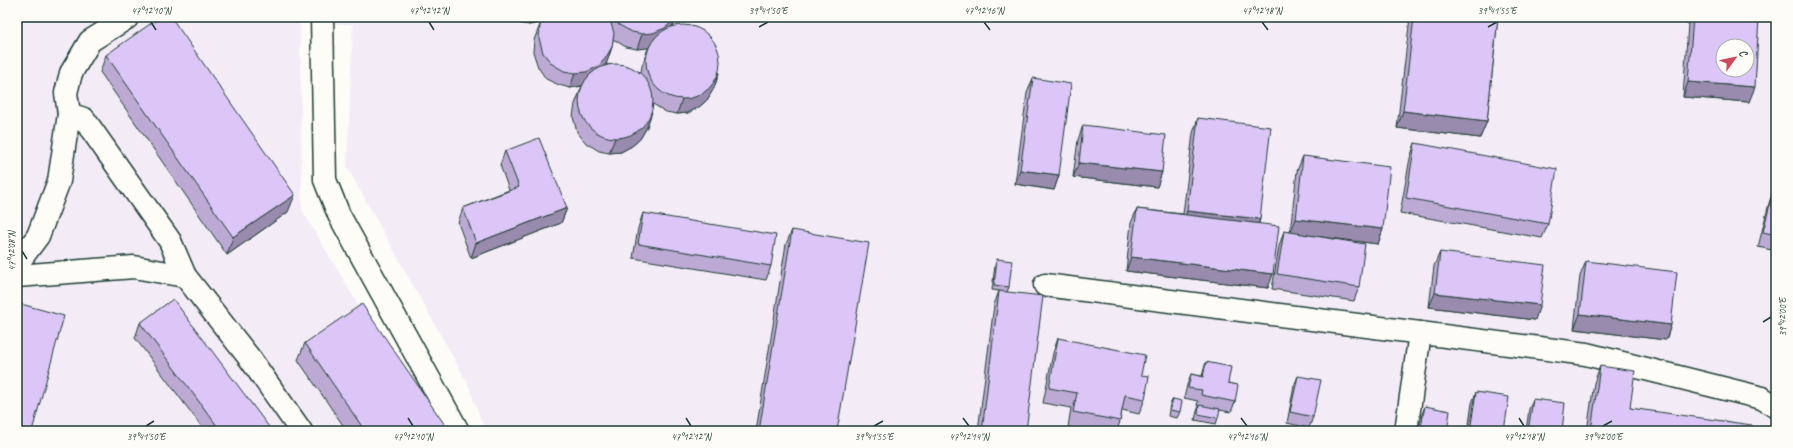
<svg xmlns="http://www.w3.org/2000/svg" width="1793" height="448" viewBox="0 0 1793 448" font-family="Caveat,sans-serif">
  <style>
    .built { fill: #f3ecf7; fill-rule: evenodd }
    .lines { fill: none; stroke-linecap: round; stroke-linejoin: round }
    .minor-casing { stroke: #1f3d34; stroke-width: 25 }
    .minor { stroke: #fdfcf7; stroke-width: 22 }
    .wall { fill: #bcaad4; stroke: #1f3d34; fill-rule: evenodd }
    .shaded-wall { fill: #998bad; stroke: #1f3d34 }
    .building { fill: #dbc6f7; stroke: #1f3d34; fill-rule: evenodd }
    .ticks { fill: none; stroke: #1f3d34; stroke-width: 1.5 }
    .neatline { fill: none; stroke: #1f3d34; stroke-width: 1.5 }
    .ticks-label { font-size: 10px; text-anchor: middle; fill: #1f3d34 }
  </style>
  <rect width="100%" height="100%" fill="#fdfcf7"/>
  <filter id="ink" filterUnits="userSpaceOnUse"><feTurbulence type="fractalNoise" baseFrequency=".025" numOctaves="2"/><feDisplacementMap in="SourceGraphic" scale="8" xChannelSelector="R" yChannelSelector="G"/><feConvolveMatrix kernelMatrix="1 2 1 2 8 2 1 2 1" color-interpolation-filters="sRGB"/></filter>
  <g filter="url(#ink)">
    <!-- built -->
    <g class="built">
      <polygon points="17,17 300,17 302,210 433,431 17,431"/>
      <path d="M335 17H1776V431H485L468 384 347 167 353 24H334ZM1723 46H1747V70H1723Z"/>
    </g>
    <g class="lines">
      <defs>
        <g id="minor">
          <polyline points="322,17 325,180 339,215 458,431"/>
          <polyline points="69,114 84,119 170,241 185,276"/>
          <polyline points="17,264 38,236 59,181 69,114 66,93 71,73 90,41 127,18"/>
          <polyline points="17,276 134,267 185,276 251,360 301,431"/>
          <polyline points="1045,285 1586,354 1762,398 1776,407"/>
          <polyline points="1406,431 1420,333"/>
        </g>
      </defs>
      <!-- minor casing -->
      <use href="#minor" class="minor-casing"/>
      <!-- minor -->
      <use href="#minor" class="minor"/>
    </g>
    <!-- wall -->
    <g class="wall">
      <path d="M507 17H676L673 25 719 73 714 88 707 100 699 107 688 113 677 114 666 112 653 104 647 127 640 139 632 146 621 152 609 153 599 151 586 143 577 132 573 117 575 104 582 86 570 88 559 85 546 79 538 67 533 52 534 40 541 22 529 25 518 23ZM613 39 626 47 637 49 649 47 647 51 642 66 641 72 606 64 612 47Z"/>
      <polygon points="1410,17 1498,17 1487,121 1480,138 1397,128"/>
      <polygon points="1691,17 1759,17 1749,102 1683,97 1688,24"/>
      <polygon points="106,55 288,212 227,255 100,72"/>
      <polygon points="1033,78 1059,175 1054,190 1015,184 1027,93"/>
      <polygon points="1198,118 1260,219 1259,223 1268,288 1126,271 1131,223 1137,209 1183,214 1193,133"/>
      <polygon points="1083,125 1162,172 1157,187 1073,177 1078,140"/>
      <polygon points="1415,143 1548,224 1542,238 1400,213 1410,158"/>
      <polygon points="505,151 567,208 561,223 471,258 458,223 463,208 509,190 500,165"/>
      <polygon points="1303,156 1383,229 1378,244 1317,236 1359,287 1354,301 1272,289 1279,246 1284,231 1290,232 1297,171"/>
      <polygon points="1774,188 1776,188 1776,251 1758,247 1769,203"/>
      <polygon points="643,213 771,266 766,280 633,258 638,228"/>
      <polygon points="792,230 837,431 756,431 786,244"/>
      <polygon points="1440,252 1535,320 1429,307 1434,266"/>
      <polygon points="997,259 1009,287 1007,292 1026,431 978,431 994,305 999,291 992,290 995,265"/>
      <polygon points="1586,261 1671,325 1666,340 1574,329 1580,276"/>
      <polygon points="140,323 272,431 205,431 135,338"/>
      <polygon points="1058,338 1141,375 1145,399 1139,414 1122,410 1120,421 1117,431 1091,431 1068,427 1071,408 1043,403 1053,353"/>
      <polygon points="305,343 449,431 347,431 298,360"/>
      <polygon points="1206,362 1228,383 1235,402 1231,412 1219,410 1218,418 1216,424 1195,420 1197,411 1199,406 1197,406 1198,401 1184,398 1187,385 1191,374 1202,376"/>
      <polygon points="1600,366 1630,408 1751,431 1587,431 1594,383"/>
      <polygon points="1298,376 1313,417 1309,428 1287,423 1294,386"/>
      <polygon points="1476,392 1504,431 1468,431 1472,403"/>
      <polygon points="1173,399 1180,412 1177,418 1168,416 1170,404"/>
      <polygon points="1533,399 1562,431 1526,431 1529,409"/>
      <polygon points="1425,406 1447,431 1418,431 1421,417"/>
    </g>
    <!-- shaded-wall -->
    <g class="shaded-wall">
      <polygon points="532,17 550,17 549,21 529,25"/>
      <polygon points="675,17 676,17 674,23 667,35 659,42 648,48 637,49 642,34"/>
      <polygon points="612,47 607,62 600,74 592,81 581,86 570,88 575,73"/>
      <polygon points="719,73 714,88 707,100 699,107 688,113 677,114 682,99"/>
      <polygon points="1688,82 1755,87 1749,102 1683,97"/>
      <polygon points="1403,111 1487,121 1480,138 1397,128"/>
      <polygon points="652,112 647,127 640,139 632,146 621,152 609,153 615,138"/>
      <polygon points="1079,163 1162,172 1157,187 1073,177"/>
      <polygon points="1020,170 1059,175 1054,190 1015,184"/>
      <polygon points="295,195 288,212 227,255 233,237"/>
      <polygon points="567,208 561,223 471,258 476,243"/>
      <polygon points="1187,211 1260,219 1255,234 1182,225"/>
      <polygon points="1296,219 1383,229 1378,244 1290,233"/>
      <polygon points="1131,257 1273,274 1268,288 1126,271"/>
      <polygon points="1435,293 1540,305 1535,320 1429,307"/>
      <polygon points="1580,314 1671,325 1666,340 1574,329"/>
    </g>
    <!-- building -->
    <g class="building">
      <polygon points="160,17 171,17 295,195 233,237 106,55"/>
      <polygon points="544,17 609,17 614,33 612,47 605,59 597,67 586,72 575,73 564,71 552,64 543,53 539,38 540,25"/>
      <polygon points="613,17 675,17 673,21 665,28 653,33 642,34 632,32 619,25"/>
      <polygon points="1414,17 1498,17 1487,121 1403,111"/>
      <path d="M1693 17H1759L1755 87 1688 82ZM1723 46H1747V70H1723Z"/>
      <circle cx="683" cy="62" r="37"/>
      <circle cx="616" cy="101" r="37"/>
      <polygon points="1033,78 1071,84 1059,175 1020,170"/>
      <polygon points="1198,118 1271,127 1260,219 1187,211"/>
      <polygon points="1083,125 1166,135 1162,172 1079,163"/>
      <polygon points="539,138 567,208 476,243 463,208 519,187 505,151"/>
      <polygon points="1415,143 1557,169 1548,224 1406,198"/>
      <polygon points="1303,156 1390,167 1383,229 1296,219"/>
      <polygon points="1774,188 1776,188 1776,235 1763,232"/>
      <polygon points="1137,209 1279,226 1273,274 1131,257"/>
      <polygon points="643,213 776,235 771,266 638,244"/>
      <polygon points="792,230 869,243 837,431 759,431"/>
      <polygon points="1284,231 1365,244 1359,287 1277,274"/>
      <polygon points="1440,252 1545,265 1540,305 1435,293"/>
      <polygon points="997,259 1012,261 1009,287 994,285"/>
      <polygon points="1586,261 1677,272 1671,325 1580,314"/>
      <polygon points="999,291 1043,296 1026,431 982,431"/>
      <polygon points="173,299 272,431 221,431 140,323"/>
      <polygon points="21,304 64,316 32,431 17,431 17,319"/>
      <polygon points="362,304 449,431 365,431 305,343"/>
      <polygon points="1058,338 1145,355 1141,375 1149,376 1145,399 1125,395 1120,421 1073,412 1077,393 1049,388"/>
      <polygon points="1206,362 1231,367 1228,383 1238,385 1235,402 1201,395 1202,390 1188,388 1191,374 1203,377"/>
      <polygon points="1600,366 1635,371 1630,408 1752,425 1751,431 1591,431"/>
      <polygon points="1298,376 1321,380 1313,417 1290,412"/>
      <polygon points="1476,392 1509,397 1504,431 1470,431"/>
      <polygon points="1173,399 1182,401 1180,412 1170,410"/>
      <polygon points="1533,399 1565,403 1562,431 1528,431"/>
      <polygon points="1199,405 1220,409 1218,418 1198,414"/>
      <polygon points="1425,406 1450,411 1447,431 1420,431"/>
    </g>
  </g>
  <!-- ticks -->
  <path class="ticks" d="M151 22 156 30M429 22 434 30M984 22 990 30M1262 22 1268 30M759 27 768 22M1488 27 1497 22M22 251 27 259M1763 322 1771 317M408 418 413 426M686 418 691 426M963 418 969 426M1241 418 1247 426M1519 418 1524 426M146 426 154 421M874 426 883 421M1603 426 1612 421"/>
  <!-- margin -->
  <rect width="1793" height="448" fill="none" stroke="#fdfcf7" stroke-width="44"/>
  <!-- north arrow -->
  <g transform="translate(1735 58) rotate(57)"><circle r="19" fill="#fdfcf7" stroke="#a4b0a9"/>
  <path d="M0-3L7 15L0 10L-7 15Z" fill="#d1495b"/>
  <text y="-6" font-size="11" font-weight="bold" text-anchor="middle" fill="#1f3d34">С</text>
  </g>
  <rect x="22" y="22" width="1749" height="404" class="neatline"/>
  <g class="ticks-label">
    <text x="151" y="14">47°12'10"N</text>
    <text x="429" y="14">47°12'12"N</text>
    <text x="768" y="14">39°41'50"E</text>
    <text x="984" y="14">47°12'16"N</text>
    <text x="1262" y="14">47°12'18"N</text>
    <text x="1497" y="14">39°41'55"E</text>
    <text transform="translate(11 251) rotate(-90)" y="4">47°12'08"N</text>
    <text transform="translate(1782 317) rotate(-90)" y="4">39°42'00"E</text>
    <text x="146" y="440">39°41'50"E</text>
    <text x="413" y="440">47°12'10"N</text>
    <text x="691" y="440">47°12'12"N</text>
    <text x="874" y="440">39°41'55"E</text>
    <text x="969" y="440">47°12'14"N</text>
    <text x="1247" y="440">47°12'16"N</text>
    <text x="1524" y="440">47°12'18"N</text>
    <text x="1603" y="440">39°42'00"E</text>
  </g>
</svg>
